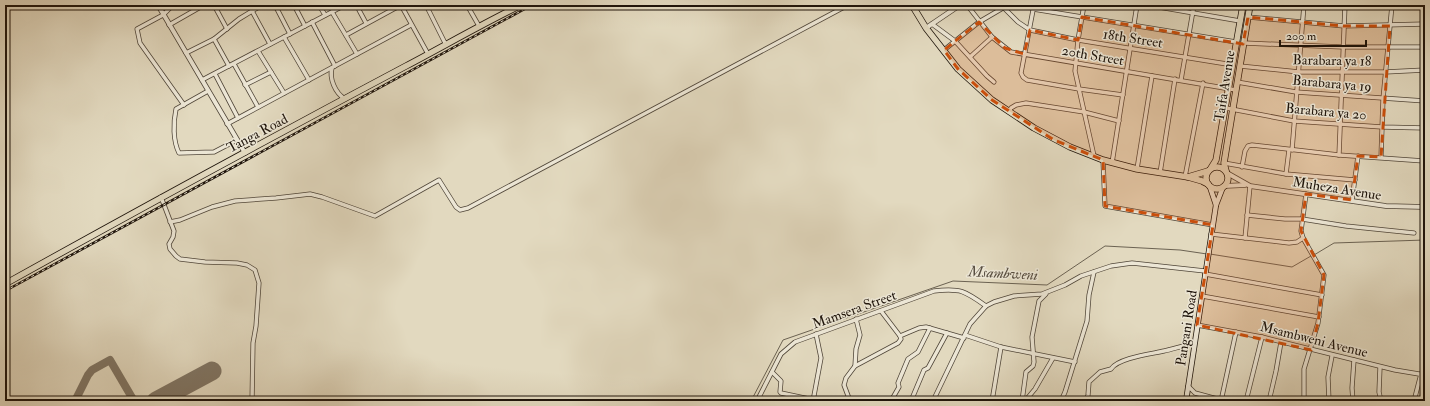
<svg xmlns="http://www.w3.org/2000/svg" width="1430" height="406" viewBox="0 0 1430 406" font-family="'IM FELL Double Pica',serif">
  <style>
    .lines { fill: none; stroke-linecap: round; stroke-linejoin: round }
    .stream { stroke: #6b6252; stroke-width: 1 }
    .taxiway { stroke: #807665; stroke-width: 8 }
    .runway { stroke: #807665; stroke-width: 19 }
    .minor-casing { stroke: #4f4538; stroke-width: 5 }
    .tertiary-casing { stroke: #4f4538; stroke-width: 5.5 }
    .secondary-casing { stroke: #1e140b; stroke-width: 6 }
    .primary-casing { stroke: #1e140b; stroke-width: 7 }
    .trunk-casing { stroke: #1e140b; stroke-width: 7 }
    .minor { stroke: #ece6d5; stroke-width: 3.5 }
    .tertiary { stroke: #ece6d5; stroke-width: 4 }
    .secondary { stroke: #ece6d5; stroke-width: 4.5 }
    .primary { stroke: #e2d9bf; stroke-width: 5.5 }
    .trunk { stroke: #e2d9bf; stroke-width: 5.5 }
    .rail-casing { stroke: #1e140b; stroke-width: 2.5 }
    .rail { stroke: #ece6d5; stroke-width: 1; stroke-dasharray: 3; stroke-linecap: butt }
    .marked { fill: #ca4f0c; fill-opacity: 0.2; stroke: #ca4f0c; stroke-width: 3; stroke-dasharray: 8 5; stroke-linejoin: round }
    .labels { text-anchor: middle; stroke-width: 3; stroke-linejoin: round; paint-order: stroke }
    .street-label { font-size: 14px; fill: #1e140b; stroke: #ece6d5 }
    .water-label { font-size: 15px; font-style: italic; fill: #584e41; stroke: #ece6d5 }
  </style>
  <rect width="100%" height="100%" fill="#e2d9bf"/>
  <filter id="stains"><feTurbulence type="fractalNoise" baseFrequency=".005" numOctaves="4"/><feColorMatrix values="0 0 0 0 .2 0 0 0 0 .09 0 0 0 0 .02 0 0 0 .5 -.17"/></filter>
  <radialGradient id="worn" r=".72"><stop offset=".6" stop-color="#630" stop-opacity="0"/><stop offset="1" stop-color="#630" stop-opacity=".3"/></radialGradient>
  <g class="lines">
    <!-- stream -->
    <g class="stream">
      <polyline points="1210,254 1292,267 1311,256"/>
      <polyline points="1314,255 1334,243 1425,240"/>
      <polyline points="751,401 783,340 953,281 1047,285 1105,246 1180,250 1207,254"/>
    </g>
    <!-- taxiway -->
    <polyline class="taxiway" points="75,401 88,375 92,370 110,360 134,401"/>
    <!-- runway -->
    <polyline class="runway" points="156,401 212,371"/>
    <defs>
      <g id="minor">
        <polyline points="173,5 163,15 137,29 140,43 184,105"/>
        <polyline points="214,5 227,29"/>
        <polyline points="275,5 290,34"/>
        <polyline points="294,5 305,26"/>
        <polyline points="319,5 325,15"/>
        <polyline points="358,5 359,10 366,23"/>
        <polyline points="401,5 428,54"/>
        <polyline points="426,5 446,45"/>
        <polyline points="467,5 479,26"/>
        <polyline points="967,5 992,37 1011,52 1236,90"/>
        <polyline points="1034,5 1021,73 1023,77 1027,80 1079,89 1123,95"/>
        <polyline points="1084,5 1078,40 1075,71 1094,156"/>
        <polyline points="1147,5 1240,21"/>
        <polyline points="1004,8 1018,22 1030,30 1078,40 1233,65"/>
        <polyline points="1033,9 1236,42"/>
        <polyline points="252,11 270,44"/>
        <polyline points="332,12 357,54"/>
        <polyline points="1248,17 1344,26 1425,24"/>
        <polyline points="312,22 335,66"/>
        <polyline points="932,24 955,41 987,76 994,82"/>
        <polyline points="169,25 204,5"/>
        <polyline points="346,35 401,5"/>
        <polyline points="284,37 309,80"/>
        <polyline points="1244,43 1343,47 1425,47"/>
        <polyline points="944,50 979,22 1008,5"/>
        <polyline points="258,51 284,93"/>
        <polyline points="186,53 214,39"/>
        <polyline points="970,57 992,37"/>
        <polyline points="234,64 258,107"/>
        <polyline points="229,66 214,39 239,19 262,5"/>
        <polyline points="1240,66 1299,72 1385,72 1425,70"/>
        <path d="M332 68C329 78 335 93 345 99"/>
        <polyline points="215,74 238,118"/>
        <polyline points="202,80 345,5"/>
        <polyline points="1181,80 1194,5"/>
        <polyline points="1237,82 1296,92 1425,101"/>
        <polyline points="245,85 271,72"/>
        <path d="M208 91 176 109C173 123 173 141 179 153L214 152 237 140"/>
        <polyline points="1226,108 1294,121 1382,127 1425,128"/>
        <polyline points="1009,112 1011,108 1016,105 1026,103 1084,112 1119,121"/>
        <polyline points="227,124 411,25"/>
        <polyline points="1425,136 1423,159 1425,161"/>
        <polyline points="1292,150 1304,5"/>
        <polyline points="1339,155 1345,5"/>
        <polyline points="1381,157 1383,99 1392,5"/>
        <polyline points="1103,160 1105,206 1213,225"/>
        <polyline points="1112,163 1137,5"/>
        <polyline points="1224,163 1286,174 1355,180"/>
        <polyline points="1242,167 1245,151 1248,146 1252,145 1339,155 1424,161"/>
        <polyline points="1137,169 1152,76"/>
        <polyline points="1160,173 1175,79"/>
        <polyline points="1286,174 1289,150"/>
        <polyline points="1185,177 1203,83"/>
        <polyline points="161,197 174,231 173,237 169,244 170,249 176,256 180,259 205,262 237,263 247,265 255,270 259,283 256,326 253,343 252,401"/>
        <polyline points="1352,200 1358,156"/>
        <polyline points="1247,215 1285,219 1302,219 1346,226 1414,233"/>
        <polyline points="170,222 180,220 212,207 235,201 276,198 302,195 310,194 322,197 375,216 439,180 456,207 460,210 468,208 848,5"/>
        <polyline points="1211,234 1289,243 1297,242 1303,238"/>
        <polyline points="1245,238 1250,186"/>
        <polyline points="1205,274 1322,295"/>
        <polyline points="1202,296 1319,317"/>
        <polyline points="881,311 900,336 919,328 926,327 964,338"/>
        <polyline points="1197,325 1262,337 1395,370 1425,375"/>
        <polyline points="965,335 1001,347 1075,362"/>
        <polyline points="855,366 856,349 860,335 856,319"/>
        <polyline points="1380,367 1379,392 1381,401"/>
        <polyline points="772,372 781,381 780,392 781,393 814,400 826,401"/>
        <polyline points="1188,386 1195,393 1221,400"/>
        <path d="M757 401 781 354 795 342 934 291C961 288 965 291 986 306"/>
        <polyline points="813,401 821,358 816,334"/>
        <polyline points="850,401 844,385 846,378 855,366 898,343 901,339 900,336"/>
        <polyline points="891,401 899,387 898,383 908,359 918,352 930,328"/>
        <polyline points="911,401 924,370 928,368 947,333"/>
        <polyline points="933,401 970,324 986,306 994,302 1014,296 1042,294 1065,285 1081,276 1111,266 1132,263 1205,271"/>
        <polyline points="992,401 1001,347"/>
        <polyline points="1022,401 1026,372 1033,366 1034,362 1032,337 1039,301 1046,294"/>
        <polyline points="1025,401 1035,389 1053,358"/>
        <polyline points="1061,401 1065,392 1087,321 1089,295 1094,272"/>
        <path d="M1086 401 1088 395 1089 382 1100 372 1111 369C1118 358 1151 354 1164 351 1174 349 1184 345 1194 344"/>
        <polyline points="1221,401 1236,332"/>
        <polyline points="1246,401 1262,337"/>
        <polyline points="1269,401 1276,371 1281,342"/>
        <polyline points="1304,401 1304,369 1318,323 1324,275 1303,238 1301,231 1306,194"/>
        <polyline points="1329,401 1328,377 1332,356"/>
        <polyline points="1353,401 1352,388 1354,360"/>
        <polyline points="1414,401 1421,374"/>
      </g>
      <g id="tertiary">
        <polyline points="158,5 245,153"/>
        <polyline points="926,28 960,5"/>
        <polyline points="1227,173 1250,186 1386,206 1425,207"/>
        <polyline points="1224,186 1245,185"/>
      </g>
      <g id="secondary">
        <polyline points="1210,187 1216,205"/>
        <polyline points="1186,401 1216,205 1223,187"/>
      </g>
      <g id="primary">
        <polyline points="912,5 926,28 958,69 992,100 1034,128 1070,147 1103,160 1137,169 1188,177 1202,181 1208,184"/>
        <circle cx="1217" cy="178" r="11"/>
        <polyline points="1211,168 1216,160 1243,5"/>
        <polyline points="1226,171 1224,163 1250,5"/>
        <polyline points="1188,177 1208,171"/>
      </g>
      <path id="trunk" d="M5 284C138 210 272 137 406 66 444 46 482 24 521 5"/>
    </defs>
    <!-- minor casing -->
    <use href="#minor" class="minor-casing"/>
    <!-- tertiary casing -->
    <use href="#tertiary" class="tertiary-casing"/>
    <!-- secondary casing -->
    <use href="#secondary" class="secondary-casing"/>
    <!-- primary casing -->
    <use href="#primary" class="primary-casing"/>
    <!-- trunk casing -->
    <use href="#trunk" class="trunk-casing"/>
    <!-- minor -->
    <use href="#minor" class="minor"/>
    <!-- tertiary -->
    <use href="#tertiary" class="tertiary"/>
    <!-- secondary -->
    <use href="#secondary" class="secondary"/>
    <!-- primary -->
    <use href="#primary" class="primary"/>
    <!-- trunk -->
    <use href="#trunk" class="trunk"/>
    <defs>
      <polyline id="rail" points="5,291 532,5"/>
    </defs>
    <!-- rail casing -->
    <use href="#rail" class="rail-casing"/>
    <!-- rail -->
    <use href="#rail" class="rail"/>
  </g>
  <!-- marked area -->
  <path class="marked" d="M1082 17 1243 44 1248 17 1344 26H1390L1381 157 1358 156 1352 200 1306 194 1301 231 1324 275 1318 323 1311 350 1197 325 1213 225 1105 206 1103 160 1054 140 992 100 958 69 944 50 979 22 1005 48 1024 54 1030 30 1078 40Z"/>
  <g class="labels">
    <!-- street labels -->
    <g class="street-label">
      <text transform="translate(1133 38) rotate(9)" y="5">18th Street</text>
      <text transform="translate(1093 55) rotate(10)" y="5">20th Street</text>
      <text transform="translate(1332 60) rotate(1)" y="5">Barabara ya 18</text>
      <text transform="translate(1332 83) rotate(5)" y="5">Barabara ya 19</text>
      <text transform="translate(1224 86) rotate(-81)" y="5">Taifa Avenue</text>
      <text transform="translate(1326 111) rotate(5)" y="5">Barabara ya 20</text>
      <text transform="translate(257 133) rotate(-28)" y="5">Tanga Road</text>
      <text transform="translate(1337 188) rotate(9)" y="5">Muheza Avenue</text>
      <text transform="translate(854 309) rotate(-20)" y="5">Mamsera Street</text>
      <text transform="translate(1186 328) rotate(-81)" y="5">Pangani Road</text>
      <text transform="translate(1314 339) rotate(14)" y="5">Msambweni Avenue</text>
    </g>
    <!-- water labels -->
    <g class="water-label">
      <text transform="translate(1003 273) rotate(3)" y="5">Msambweni</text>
    </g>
  </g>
  <!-- margin -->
  <rect width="1430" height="406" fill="none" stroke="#e2d9bf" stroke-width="20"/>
  <rect x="6" y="6" width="1418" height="394" fill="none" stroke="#1e140b" stroke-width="2"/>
  <rect x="10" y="10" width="1410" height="386" fill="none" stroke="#1e140b"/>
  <!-- scale -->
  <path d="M1280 40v6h86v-6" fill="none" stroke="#1e140b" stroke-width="2"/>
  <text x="1286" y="40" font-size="12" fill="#1e140b" stroke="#ece6d5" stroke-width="3" paint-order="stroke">200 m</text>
  <rect width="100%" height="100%" filter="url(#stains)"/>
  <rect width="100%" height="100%" fill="url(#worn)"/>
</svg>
